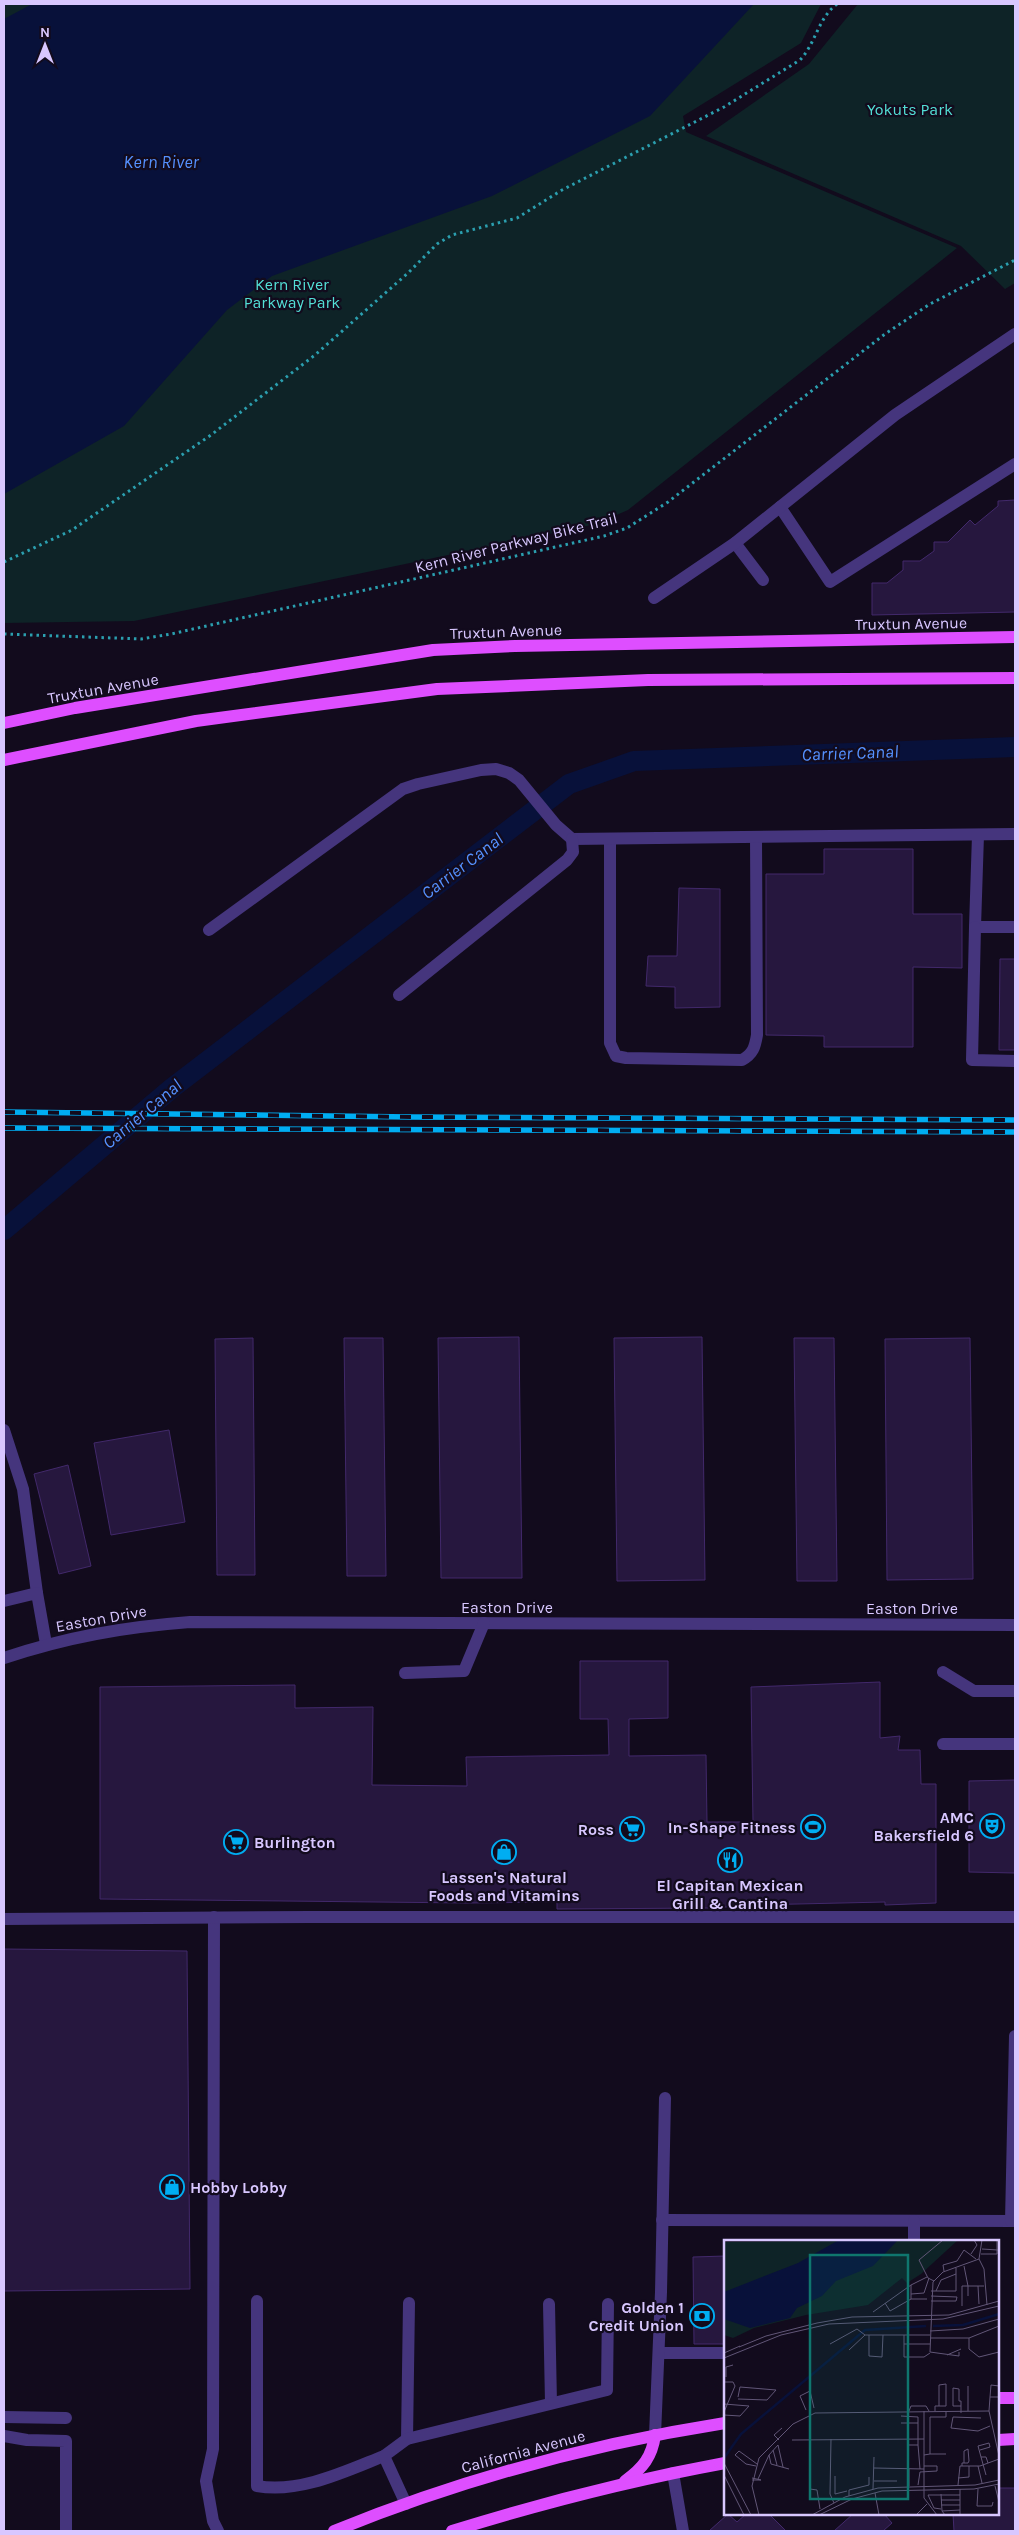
<svg xmlns="http://www.w3.org/2000/svg" width="1019" height="2535" viewBox="0 0 1019 2535" font-family="Karla,sans-serif">
  <style>
    .green { fill: #0e2327 }
    .water { fill: #08113a }
    .lines { fill: none; stroke-linecap: round; stroke-linejoin: round }
    .canal { stroke: #08113a; stroke-width: 20 }
    .building { fill: #26173e; stroke: #42296b }
    .path { stroke: #2b9faf; stroke-width: 3; stroke-dasharray: 2.5 4; stroke-linecap: butt }
    .minor { stroke: #45357d; stroke-width: 12 }
    .major { stroke: #de4eff; stroke-width: 12 }
    .rail-casing { stroke: #00adf2; stroke-width: 5.5 }
    .rail { stroke: #120b1d; stroke-width: 4; stroke-dasharray: 11; stroke-linecap: butt }
    .labels { text-anchor: middle; stroke-width: 4.5; stroke-linejoin: round; paint-order: stroke }
    .park-label { font-size: 16px; fill: #53dfd6; stroke: #120b1d }
    .street-label { font-size: 16px; fill: #d8c7ff; stroke: #120b1d }
    .poi-label { font-size: 16px; font-weight: bold; fill: #d8c7ff; stroke: #120b1d; text-anchor: end }
    .water-label { font-size: 18px; font-style: italic; fill: #5591ff; stroke: #120b1d }
    .inset-river { fill: none; stroke: #08113a; stroke-width: 2.5 }
    .inset-road { fill: none; stroke: #615677; stroke-width: 1 }
    .view { fill: #0f766e; fill-opacity: 0.15; stroke: #0f766e; stroke-width: 2.5 }
    .inset-edge { fill: none; stroke: #d8c7ff; stroke-width: 2.5 }
  </style>
  <rect width="100%" height="100%" fill="#120b1d"/>
  <!-- green -->
  <g class="green">
    <polygon points="4,4 821,4 801,43 683,116 686,132 957,248 628,510 596,524 134,621 4,623"/>
    <polygon points="858,4 1015,4 1015,283 1005,289 961,246 706,136 809,64"/>
  </g>
  <!-- water -->
  <polygon class="water" points="32,4 754,4 650,116 492,196 272,276 227,310 124,426 4,494 4,19"/>
  <g class="lines">
    <!-- canal -->
    <polyline class="canal" points="4,1230 172,1088 569,784 634,761 1015,747"/>
  </g>
  <!-- building -->
  <g class="building">
    <polygon points="1015,500 1015,612 872,615 872,583 887,583 903,570 903,561 920,561 934,551 934,542 948,542 970,520 975,525 998,506 998,501"/>
    <polygon points="824,849 913,849 913,914 962,914 962,968 913,967 913,1047 824,1047 824,1036 766,1035 766,874 824,874"/>
    <polygon points="679,888 720,889 720,1007 675,1008 675,987 646,986 648,956 677,956"/>
    <polygon points="1000,959 1015,959 1015,1050 999,1050"/>
    <polygon points="519,1337 522,1578 441,1578 438,1338"/>
    <polygon points="702,1337 705,1580 617,1581 614,1338"/>
    <polygon points="253,1338 255,1575 217,1575 215,1339"/>
    <polygon points="344,1338 383,1338 386,1576 347,1576"/>
    <polygon points="794,1338 834,1338 837,1581 797,1581"/>
    <polygon points="970,1338 973,1579 887,1580 885,1339"/>
    <polygon points="169,1430 185,1522 111,1535 94,1443"/>
    <polygon points="68,1465 91,1566 59,1574 34,1474"/>
    <polygon points="580,1661 668,1661 668,1718 629,1719 629,1756 706,1755 707,1822 753,1822 751,1687 880,1682 880,1738 900,1736 898,1750 920,1750 921,1784 936,1784 936,1903 885,1905 885,1902 754,1905 710,1908 557,1909 557,1902 468,1903 100,1899 100,1687 295,1685 295,1708 373,1707 372,1785 467,1786 466,1757 609,1755 608,1719 580,1719"/>
    <polygon points="1015,1780 1015,1873 969,1872 969,1781"/>
    <polygon points="4,1949 187,1951 190,2289 4,2291"/>
    <polygon points="725,2256 725,2344 694,2344 693,2257"/>
    <polygon points="998,2488 1015,2488 1015,2531 954,2531 953,2514 998,2514"/>
    <polygon points="728,2514 737,2522 746,2514 769,2514 786,2531 709,2531"/>
    <polygon points="853,2514 884,2514 892,2523 883,2531 834,2531"/>
  </g>
  <g class="lines">
    <!-- path -->
    <g class="path">
      <path d="M4 562 72 530 211 435 315 355 408 273 437 244 452 235 517 218 562 190 724 107 800 60C816 43 818 18 837 4"/>
      <polyline points="4,634 141,639 171,634 604,536 627,528 668,502 885,334 930,304 1015,260"/>
    </g>
    <!-- minor -->
    <g class="minor">
      <polyline points="780,507 830,582 1015,464"/>
      <polyline points="735,543 763,580"/>
      <polyline points="654,598 735,543 895,415 1015,334"/>
      <polyline points="978,835 975,927 1015,927"/>
      <path d="M610 839V1043L616 1056 626 1058 742 1060C753 1054 755 1047 757 1035L756 837"/>
      <polyline points="975,927 972,1060 1015,1061"/>
      <polyline points="209,930 403,789 418,784 481,770 496,769 509,773 519,780 556,825 572,839 1015,834"/>
      <polyline points="399,995 567,860 573,852 572,839"/>
      <polyline points="4,1430 23,1489 37,1593"/>
      <polyline points="4,1601 37,1593 46,1644"/>
      <path d="M4 1658C67 1637 124 1627 190 1622L1015 1625"/>
      <polyline points="943,1672 974,1691 1015,1691"/>
      <polyline points="405,1673 464,1671 484,1623"/>
      <polyline points="943,1744 1015,1744"/>
      <polyline points="214,1917 213,2449 206,2481 213,2521 218,2531"/>
      <polyline points="4,1919 311,1917 1015,1917"/>
      <polyline points="662,2220 1015,2221"/>
      <polyline points="914,2221 914,2241"/>
      <polyline points="1011,2221 1015,2036"/>
      <path d="M257 2301V2486C299 2494 346 2471 384 2456"/>
      <polyline points="549,2304 551,2403"/>
      <polyline points="659,2353 725,2353"/>
      <polyline points="4,2417 66,2418"/>
      <polyline points="655,2435 661,2292 665,2098"/>
      <polyline points="4,2436 27,2440 66,2441 66,2531"/>
      <polyline points="407,2439 409,2303"/>
      <polyline points="673,2473 683,2531"/>
      <polyline points="406,2504 384,2456 407,2439 607,2390 608,2304"/>
    </g>
    <!-- major -->
    <g class="major">
      <polyline points="4,723 75,708 433,650 515,646 1015,637"/>
      <polyline points="4,760 196,721 437,689 648,680 1015,678"/>
      <polyline points="998,2398 1015,2398"/>
      <polyline points="998,2440 1015,2439"/>
      <path d="M625 2481C643 2468 652 2457 655 2435"/>
      <path d="M334 2531C460 2480 591 2444 725 2423"/>
      <path d="M452 2531C542 2503 632 2480 725 2463"/>
    </g>
    <defs>
      <g id="rail">
        <polyline points="4,1112 411,1117 1015,1120"/>
        <polyline points="4,1128 1015,1132"/>
      </g>
    </defs>
    <!-- rail casing -->
    <use href="#rail" class="rail-casing"/>
    <!-- rail -->
    <use href="#rail" class="rail"/>
  </g>
  <!-- icons -->
  <defs>
    <symbol id="theatre-ring" viewBox="-11 -11 22 22"><circle r="9.5" fill="#120b1d" stroke="#00adf2" stroke-width="1.5"/><path d="M-5-5.5Q0-4 5-5.5V0Q5 5 0 6Q-5 5-5 0ZM-3.3-2.5H-1v1.5H-3.3ZM1-2.5H3.3v1.5H1ZM-2.8 1Q0 5.5 2.8 1Z" fill="#00adf2"/></symbol>
    <symbol id="stadium-ring" viewBox="-11 -11 22 22"><circle r="9.5" fill="#120b1d" stroke="#00adf2" stroke-width="1.5"/><path d="M0-5a6.5 5 0 1 0 0 10a6.5 5 0 1 0 0-10ZM-3.5-1.8h7v3.6h-7Z" fill="#00adf2"/></symbol>
    <symbol id="supermarket-ring" viewBox="-11 -11 22 22"><circle r="9.5" fill="#120b1d" stroke="#00adf2" stroke-width="1.5"/><path d="M-6-5.5h2.5l.6 2H6L4.5 2H-2.5L-4.4-4H-6ZM-1.5 3.2a1.3 1.3 0 1 0 .1 0ZM3 3.2a1.3 1.3 0 1 0 .1 0Z" fill="#00adf2"/></symbol>
    <symbol id="shop-ring" viewBox="-11 -11 22 22"><circle r="9.5" fill="#120b1d" stroke="#00adf2" stroke-width="1.5"/><path d="M-5-2.5h2.3a2.7 3.5 0 0 1 5.4 0H5L5.5 6h-11ZM-1.5-2.5h3a1.5 2.3 0 0 0-3 0Z" fill="#00adf2"/></symbol>
    <symbol id="restaurant-ring" viewBox="-11 -11 22 22"><circle r="9.5" fill="#120b1d" stroke="#00adf2" stroke-width="1.5"/><path d="M-5-6h1v4h1v-4h1v4h1v-4h1v5L-1.5 .5V6h-2V.5L-5-1ZM5-6V6H3V1.5H1.5Q1.5-4 5-6Z" fill="#00adf2"/></symbol>
    <symbol id="bank-ring" viewBox="-11 -11 22 22"><circle r="9.5" fill="#120b1d" stroke="#00adf2" stroke-width="1.5"/><path d="M-6-4H6V4H-6ZM0-2.3a2.3 2.3 0 1 0 0 4.6a2.3 2.3 0 1 0 0-4.6Z" fill="#00adf2"/></symbol>
  </defs>
  <g fill-rule="evenodd">
    <use href="#theatre-ring" x="978" y="1812" width="28" height="28"/>
    <use href="#stadium-ring" x="799" y="1813" width="28" height="28"/>
    <use href="#supermarket-ring" x="618" y="1815" width="28" height="28"/>
    <use href="#supermarket-ring" x="222" y="1828" width="28" height="28"/>
    <use href="#shop-ring" x="490" y="1838" width="28" height="28"/>
    <use href="#restaurant-ring" x="716" y="1846" width="28" height="28"/>
    <use href="#shop-ring" x="158" y="2173" width="28" height="28"/>
    <use href="#bank-ring" x="688" y="2302" width="28" height="28"/>
  </g>
  <g class="labels">
    <!-- park labels -->
    <g class="park-label">
      <text x="910" y="115">Yokuts Park</text>
      <text x="292" y="290">Kern River<tspan x="292" dy="18">Parkway Park</tspan></text>
    </g>
    <!-- street labels -->
    <g class="street-label">
      <text transform="translate(516 542) rotate(-14)" y="6">Kern River Parkway Bike Trail</text>
      <text transform="translate(911 623) rotate(-1)" y="6">Truxtun Avenue</text>
      <text transform="translate(506 631) rotate(-2)" y="6">Truxtun Avenue</text>
      <text transform="translate(103 688) rotate(-10)" y="6">Truxtun Avenue</text>
      <text x="507" y="1613">Easton Drive</text>
      <text x="912" y="1614">Easton Drive</text>
      <text transform="translate(101 1618) rotate(-10)" y="6">Easton Drive</text>
      <text transform="translate(523 2451) rotate(-15)" y="6">California Avenue</text>
    </g>
    <!-- poi labels -->
    <g class="poi-label">
      <text x="974" y="1823">AMC<tspan x="974" dy="18">Bakersfield 6</tspan></text>
      <text x="796" y="1833">In-Shape Fitness</text>
      <text x="614" y="1835">Ross</text>
      <text x="254" y="1848" text-anchor="start">Burlington</text>
      <text x="504" y="1883" text-anchor="middle">Lassen's Natural<tspan x="504" dy="18">Foods and Vitamins</tspan></text>
      <text x="730" y="1891" text-anchor="middle">El Capitan Mexican<tspan x="730" dy="18">Grill &amp; Cantina</tspan></text>
      <text x="190" y="2193" text-anchor="start">Hobby Lobby</text>
      <text x="684" y="2313">Golden 1<tspan x="684" dy="18">Credit Union</tspan></text>
    </g>
    <!-- water labels -->
    <g class="water-label">
      <text x="161" y="168">Kern River</text>
      <text transform="translate(850 753) rotate(-2)" y="6">Carrier Canal</text>
      <text transform="translate(462 866) rotate(-37)" y="6">Carrier Canal</text>
      <text transform="translate(142 1114) rotate(-40)" y="6">Carrier Canal</text>
    </g>
  </g>
  <!-- overview -->
  <g transform="translate(724 2240)">
    <rect width="275" height="275" fill="#120b1d"/>
    <path d="M234 0 197 34 183 43 178 38 144 65 82 75 30 88 9 98 0 95V2Z" fill="#0e2327"/>
    <path d="M115 0H174L149 26 112 41 98 56 73 68 66 78 26 88 0 79V52L74 23Z" fill="#08113a"/>
    <path class="inset-river" d="M209 86 239 85 275 74M0 218 17 194 141 90 202 86"/>
    <path class="inset-road" d="M258 9 274 10M247 14 253 5 250 0M257 14H273V0M255 19 258 0M240 26 244 46H260M220 31 219 25 233 21 240 10 252 19M210 41 204 38 195 20 219 0M254 46 255 64M207 51H232V28M212 51 217 40 232 34M187 54V45L203 37M207 56 233 57 232 61H207M203 59H187V54L200 53 205 38M161 63 166 71 187 59M238 66V46H244V56M149 72 187 45M206 91 239 89 275 79M145 95V116L158 117 159 95M180 95V104H206M206 98H245L275 86M245 98V109L255 117 275 112M106 104 133 89 141 95H206M180 104V117H200L206 113M15 107 42 96 93 83 128 77 225 75 275 61M125 110 141 95M235 112V116L206 112 209 42 219 32 255 19 260 29 263 65M0 113 16 106M223 115 237 109M0 118 57 95 105 84 219 79 275 66M2 137V127L9 125M0 142H9L11 146 0 172M266 157 267 145 275 146M14 159 43 160 52 150 16 147 14 157M0 164 25 166 16 176 0 175M82 170 76 156 86 151 90 168M185 171 187 166H202L205 171M200 171V258L213 275M211 171V166H215V145L222 144V166H215M244 171V146M265 171 266 157H275M237 173V161H235V149L229 148V166H237M177 176 194 177V205H184M257 178 229 177 227 188 254 191 266 186M177 183H194M107 199 106 254 110 263M55 200 50 195 58 188M68 200 200 199M194 205 196 229M49 210 53 225M256 210 266 207 265 203 254 206 257 217M206 214H222M45 215 54 205 59 227M200 215 206 214V177H222V171M0 223 27 275M32 226 22 224 11 215 15 211 33 224M238 226V223H244L245 221 244 209 240 211V223M254 226 258 243M150 228 200 229M184 229V204M0 235 20 275M262 235 257 217H262L264 223M111 236V254L123 251M234 238 245 237V226M34 239 45 215 47 224 65 229M28 240H37L28 238M150 241H173M194 245 196 232 213 231V226H200M234 245 236 226H256L275 219M185 246V229M271 246 275 262M86 249 93 250 96 269M149 249 150 217M254 249 253 266H268L269 262M151 253 155 275M217 254 218 271 221 275M125 256V250L145 245V237M217 260H236M217 265H236M217 269 210 268 204 255H236M218 271 236 270M35 275 28 246 35 218 69 184 91 173 265 171 275 216M88 275 121 257 154 248 251 245 275 240M95 275 128 259 158 251 250 249 275 244M192 275 203 264M236 275V249"/>
    <path class="view" d="M86 15H184V259H86Z"/>
    <rect width="275" height="275" class="inset-edge"/>
  </g>
  <!-- border -->
  <rect width="1019" height="2535" fill="none" stroke="#d8c7ff" stroke-width="10"/>
  <!-- north arrow -->
  <g transform="translate(45 45)" stroke="#120b1d" stroke-width="4" paint-order="stroke">
  <path d="M0-4L9 19L0 12L-9 19Z" fill="#d8c7ff"/>
  <text y="-8" font-size="14" font-weight="bold" text-anchor="middle" fill="#d8c7ff">N</text>
  </g>
</svg>
